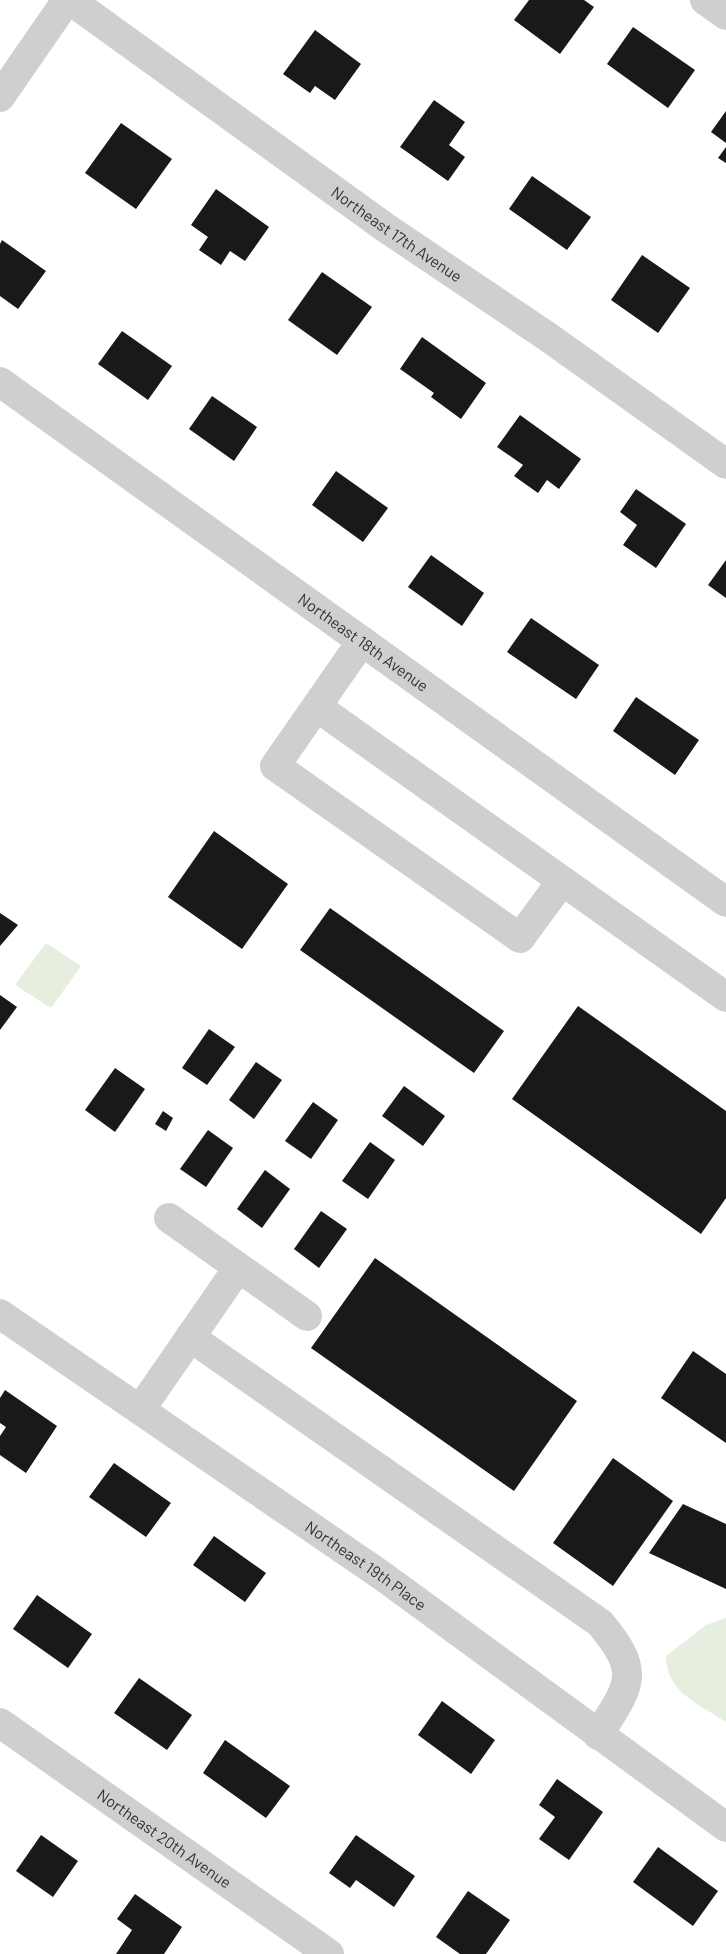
<svg xmlns="http://www.w3.org/2000/svg" width="726" height="1954" viewBox="0 0 726 1954" font-family="Barlow,sans-serif">
  <style>
    .green { fill: #e6eee0 }
    .building { fill: #191919 }
    .lines { fill: none; stroke-linecap: round; stroke-linejoin: round }
    .minor { stroke: #cfcfcf; stroke-width: 30 }
    .labels { text-anchor: middle; stroke-width: 6; stroke-linejoin: round; paint-order: stroke }
    .street-label { font-size: 16px; fill: #323232; stroke: #fff }
  </style>
  <rect width="100%" height="100%" fill="#fff"/>
  <!-- green -->
  <g class="green">
    <polygon points="46,943 81,966 51,1008 15,985"/>
    <path d="M726 1618V1722C699 1704 666 1692 666 1656L706 1625Z"/>
  </g>
  <!-- building -->
  <g class="building">
    <polygon points="529,0 584,0 594,7 560,54 514,20"/>
    <polygon points="633,27 695,70 668,108 607,64"/>
    <polygon points="315,30 361,64 335,100 315,86 310,93 283,74"/>
    <polygon points="434,100 465,122 449,145 465,157 448,181 400,147"/>
    <polygon points="726,111 726,143 711,132"/>
    <polygon points="121,123 172,159 136,209 85,173"/>
    <polygon points="726,147 726,163 718,158"/>
    <polygon points="532,176 591,217 567,250 509,209"/>
    <polygon points="216,189 269,227 245,261 230,251 221,265 199,250 208,237 191,225"/>
    <polygon points="2,240 46,271 18,309 0,296 0,244"/>
    <polygon points="642,255 690,288 658,333 611,300"/>
    <polygon points="322,272 372,307 337,355 288,320"/>
    <polygon points="122,331 172,366 148,400 98,364"/>
    <polygon points="422,337 486,383 461,419 431,397 434,393 400,369"/>
    <polygon points="212,396 257,427 234,461 189,429"/>
    <polygon points="520,415 581,459 559,489 547,480 538,493 514,476 523,465 497,447"/>
    <polygon points="336,471 388,508 363,542 312,505"/>
    <polygon points="636,489 686,524 656,568 623,545 637,525 620,512"/>
    <polygon points="431,555 484,593 462,626 408,587"/>
    <polygon points="726,560 726,598 708,585"/>
    <polygon points="531,618 599,665 576,699 507,652"/>
    <polygon points="636,697 699,740 675,775 613,731"/>
    <polygon points="214,831 288,884 242,949 168,897"/>
    <polygon points="330,908 504,1031 474,1073 300,950"/>
    <polygon points="0,913 18,925 0,946"/>
    <polygon points="0,995 17,1007 0,1030"/>
    <polygon points="578,1006 726,1111 726,1198 701,1234 512,1099"/>
    <polygon points="209,1029 235,1047 207,1085 182,1068"/>
    <polygon points="256,1062 282,1080 254,1119 229,1100"/>
    <polygon points="115,1068 145,1089 115,1132 85,1110"/>
    <polygon points="404,1086 445,1116 423,1146 382,1116"/>
    <polygon points="313,1102 338,1120 311,1159 285,1141"/>
    <polygon points="163,1111 173,1118 166,1131 155,1124"/>
    <polygon points="208,1130 233,1148 206,1187 180,1169"/>
    <polygon points="370,1142 395,1160 368,1199 342,1181"/>
    <polygon points="265,1170 290,1189 262,1228 237,1209"/>
    <polygon points="321,1211 347,1229 319,1268 294,1249"/>
    <polygon points="375,1258 577,1401 514,1491 311,1348"/>
    <polygon points="693,1351 726,1374 726,1443 661,1398"/>
    <polygon points="5,1390 57,1426 26,1473 0,1455 0,1436 6,1427 0,1423 0,1398"/>
    <polygon points="613,1458 673,1501 613,1586 553,1543"/>
    <polygon points="114,1463 171,1503 146,1537 89,1497"/>
    <polygon points="683,1504 726,1524 726,1589 649,1553"/>
    <polygon points="214,1536 266,1573 245,1602 193,1565"/>
    <polygon points="37,1595 92,1634 68,1668 13,1629"/>
    <polygon points="139,1678 192,1715 167,1750 114,1713"/>
    <polygon points="442,1701 495,1740 471,1774 418,1735"/>
    <polygon points="225,1740 290,1786 266,1818 203,1773"/>
    <polygon points="557,1779 603,1812 569,1860 539,1839 555,1817 539,1805"/>
    <polygon points="41,1835 78,1861 53,1897 16,1871"/>
    <polygon points="356,1835 415,1876 394,1907 356,1880 350,1888 329,1873"/>
    <polygon points="658,1847 718,1891 693,1926 633,1882"/>
    <polygon points="468,1891 510,1920 486,1954 460,1954 436,1937"/>
    <polygon points="135,1894 182,1927 164,1954 116,1954 132,1930 117,1919"/>
  </g>
  <g class="lines">
    <!-- minor -->
    <g class="minor">
      <path id="s1" d="M70 0 386 228 548 337 726 464"/>
      <polyline points="705,0 726,15"/>
      <polyline points="0,97 67,0"/>
      <path id="s2" d="M0 382 726 902"/>
      <polyline points="362,641 275,766 520,938 562,881"/>
      <polyline points="317,707 726,997"/>
      <polyline points="169,1218 307,1316"/>
      <path id="s3" d="M0 1314 381 1575 726 1827"/>
      <path d="M190 1337 600 1623C642 1673 630 1685 598 1735"/>
      <polyline points="140,1410 238,1268"/>
      <path id="s4" d="M0 1723 329 1954"/>
    </g>
  </g>
  <g class="labels">
    <!-- street labels -->
    <g class="street-label">
      <text dy="6" stroke="none"><textPath href="#s1" startOffset="402">Northeast 17th Avenue</textPath></text>
      <text dy="6" stroke="none"><textPath href="#s2" startOffset="447">Northeast 18th Avenue</textPath></text>
      <text dy="6" stroke="none"><textPath href="#s3" startOffset="444">Northeast 19th Place</textPath></text>
      <text dy="6" stroke="none"><textPath href="#s4" startOffset="201">Northeast 20th Avenue</textPath></text>
    </g>
  </g>
</svg>
